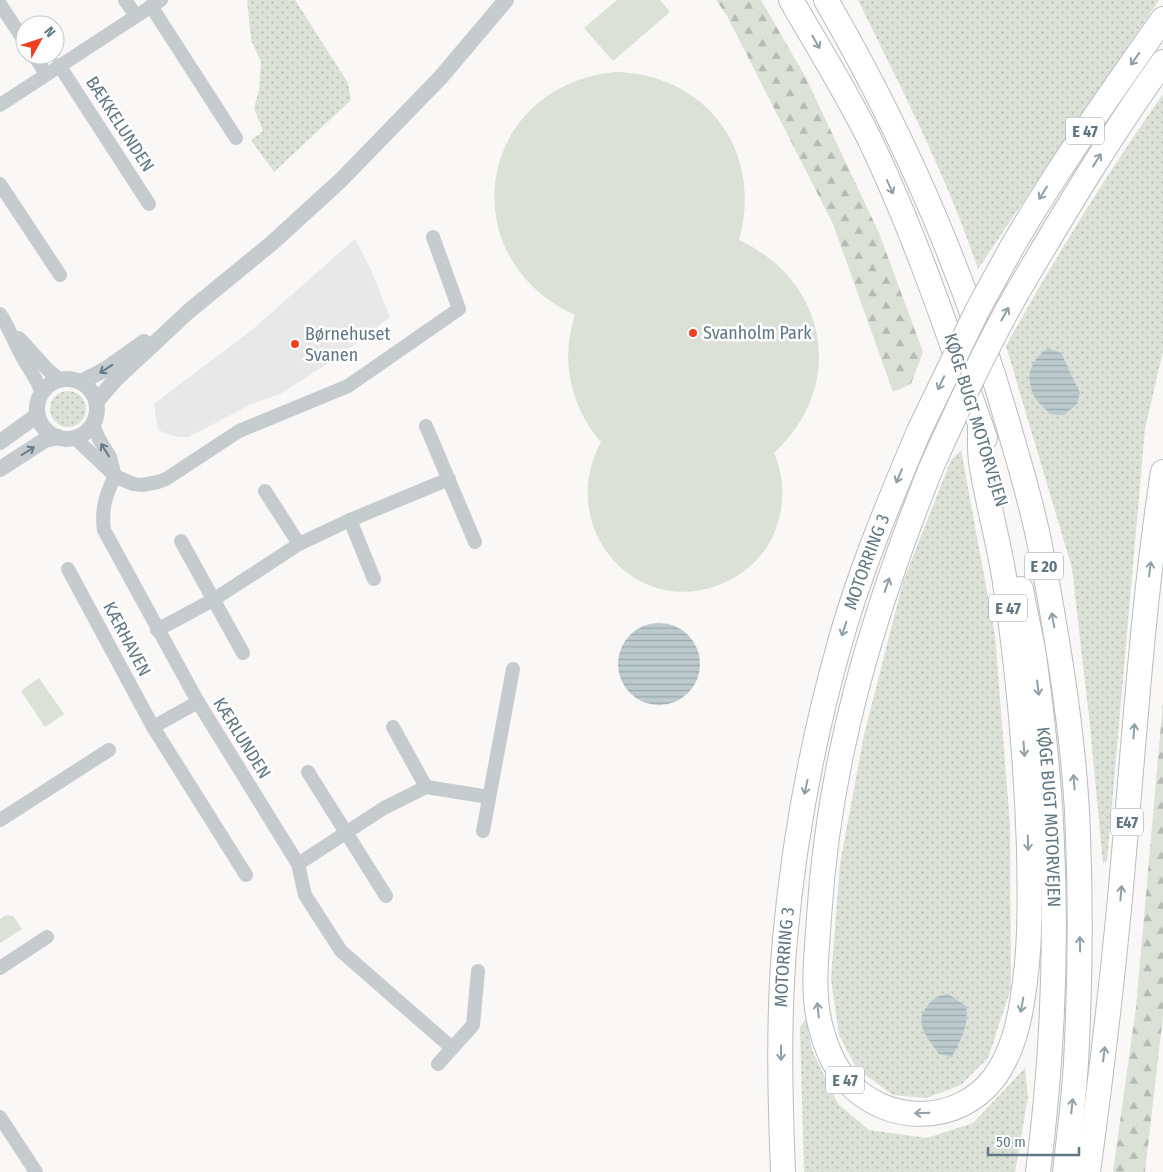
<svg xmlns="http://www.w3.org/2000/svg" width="1163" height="1172" viewBox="0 0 1163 1172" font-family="'Fira Sans Condensed',sans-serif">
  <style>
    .built { fill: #e7e8e7 }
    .grass { fill: url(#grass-dots) }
    .forest { fill: url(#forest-firs) }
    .park { fill: #dbe1d7 }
    .water { fill: url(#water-rules) }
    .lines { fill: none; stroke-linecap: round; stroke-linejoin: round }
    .motorway-casing { stroke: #b8bdbf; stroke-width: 26 }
    .minor { stroke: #c6cbce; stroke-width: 14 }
    .tertiary { stroke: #c6cbce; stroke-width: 16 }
    .motorway { stroke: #fff; stroke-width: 24 }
    .motorway-bridge-casing { stroke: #b8bdbf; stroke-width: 26; stroke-linecap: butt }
    .motorway-bridge { stroke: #fff; stroke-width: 24 }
    .oneway { stroke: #90a0a8 }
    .oneway2 { stroke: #667b87 }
    .poi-dot { fill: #ef3f1f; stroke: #fff; stroke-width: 2 }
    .labels { text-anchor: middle; stroke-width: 5; stroke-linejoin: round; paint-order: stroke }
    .shield { fill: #fff; stroke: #90a0a8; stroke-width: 1 }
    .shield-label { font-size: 16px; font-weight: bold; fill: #617783 }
    .street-label { font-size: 18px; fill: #617783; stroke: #fff }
    .poi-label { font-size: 18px; fill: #617783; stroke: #fff; text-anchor: start }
  </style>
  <defs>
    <pattern id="grass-dots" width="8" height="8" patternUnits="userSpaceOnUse" patternTransform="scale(1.25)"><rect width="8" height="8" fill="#dbe1d7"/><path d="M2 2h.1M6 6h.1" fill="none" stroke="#b5bbb4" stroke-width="1.8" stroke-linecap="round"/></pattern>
    <pattern id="forest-firs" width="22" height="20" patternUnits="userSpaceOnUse" patternTransform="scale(1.25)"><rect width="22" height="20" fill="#dbe1d7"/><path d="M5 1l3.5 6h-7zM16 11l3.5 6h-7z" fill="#b5bbb4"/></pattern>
    <pattern id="water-rules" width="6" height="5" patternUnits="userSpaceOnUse" patternTransform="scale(1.25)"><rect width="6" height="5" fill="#bccacd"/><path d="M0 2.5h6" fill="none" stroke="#9ca9ac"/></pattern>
  </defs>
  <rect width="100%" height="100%" fill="#f9f8f6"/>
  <!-- built -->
  <polygon class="built" points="355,239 371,270 390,317 337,358 280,394 252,404 188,437 176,437 158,430 154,404 253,329"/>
  <!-- grass -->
  <g class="grass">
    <polygon points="247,0 295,0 348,83 351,100 274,172 251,140 263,131 254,108 259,90 261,62 251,40"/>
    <path d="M858 0H1159L978 269C947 176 901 88 858 0Z"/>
    <path d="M1163 94V351L1145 429 1107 861 1103 863 1090 726 1072 568 1006 346C1054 259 1106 175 1163 94Z"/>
    <circle cx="68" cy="409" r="18"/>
    <polygon points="961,450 995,635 1010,825 1011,988 988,1058 961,1085 926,1098 893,1095 857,1069 839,1035 831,979 840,864 864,735 903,582 951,460"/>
    <polygon points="806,1019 812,1050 838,1104 869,1130 927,1138 973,1123 1025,1068 1028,1097 1015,1172 804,1172 800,1027"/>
  </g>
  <!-- forest -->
  <g class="forest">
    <polygon points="716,0 761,0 806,78 879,233 923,352 911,384 893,392 833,224 727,16"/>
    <polygon points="1163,702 1163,1016 1145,1172 1113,1172 1136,1007"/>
  </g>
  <!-- park -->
  <g class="park">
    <polygon points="617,0 660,0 670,12 613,61 584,28"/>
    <path d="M615 72C707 74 764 152 739 240 828 281 847 386 774 453 785 478 785 506 775 531 767 552 750 570 730 580 640 626 554 529 601 442 570 406 560 359 575 315 449 257 477 86 615 72Z"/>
    <polygon points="39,678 64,714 45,727 21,691"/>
    <polygon points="6,915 13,916 22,929 0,943 0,919"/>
  </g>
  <!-- water -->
  <g class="water">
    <path d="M1048 348 1061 353 1080 393 1077 404 1064 415 1050 414C1045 408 1037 402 1034 396 1025 376 1030 361 1048 348Z"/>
    <circle cx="659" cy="664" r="41"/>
    <path d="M948 994 966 1006C969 1027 961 1039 952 1057L939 1054C928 1037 912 1024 928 1005 935 997 937 996 948 994Z"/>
  </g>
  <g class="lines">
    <defs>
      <g id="motorway">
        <path d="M791 0C817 45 845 90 868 136 915 233 949 336 985 438"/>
        <path d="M826 0C906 138 969 284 1012 438 1023 475 1034 513 1041 551 1046 575 1050 599 1054 623 1066 693 1076 765 1078 836 1081 911 1080 987 1076 1062 1074 1099 1069 1136 1065 1172"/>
        <path d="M1012 247C1058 168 1110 94 1163 19"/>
        <path d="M1018 291C1064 213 1110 136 1163 62"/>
        <path d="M931 468C872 616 829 758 819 917 817 950 812 988 819 1020 824 1042 831 1063 846 1080 885 1125 957 1126 994 1078 1010 1056 1018 1029 1022 1002 1031 951 1030 899 1029 848 1026 757 1018 666 1004 576 998 540 988 504 982 468 979 454 980 438 980 424"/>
        <path id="s1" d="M1021 589C1025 614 1032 639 1035 663 1043 723 1050 784 1052 844 1057 954 1052 1063 1038 1172"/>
        <path id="s2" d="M783 1172C780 1095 778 1016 785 939 794 840 812 742 839 646 859 573 889 502 919 431"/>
        <path d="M1088 1172C1103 1062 1116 952 1125 841 1136 717 1144 594 1163 472"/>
      </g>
    </defs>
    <!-- motorway casing -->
    <use href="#motorway" class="motorway-casing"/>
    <!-- minor -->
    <g class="minor">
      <polyline points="125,0 136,16"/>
      <polyline points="0,4 25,42"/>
      <polyline points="151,6 236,138"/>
      <polyline points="34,55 46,74"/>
      <polyline points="59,65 149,204"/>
      <polyline points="0,105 161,0"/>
      <polyline points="0,184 60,275"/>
      <path d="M0 314C10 329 15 345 24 360 31 371 37 381 42 392"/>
      <polyline points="19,338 48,370 59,379"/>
      <polyline points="93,425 99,439 110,457 115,476"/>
      <polyline points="426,426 475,542"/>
      <polyline points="75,438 115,476 133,484 142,485 158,482 166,479 239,431 348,386 459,309 433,237"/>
      <path d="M115 476C106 494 101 509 104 530L198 702 298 864 305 895 341 951 452 1048"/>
      <polyline points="265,491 299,544"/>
      <polyline points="350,520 374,579"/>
      <polyline points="181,541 243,653"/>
      <polyline points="68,569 153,727 246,875"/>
      <polyline points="157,630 213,600 299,544 350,520 449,479"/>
      <polyline points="153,727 198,702"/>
      <polyline points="393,727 426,787"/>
      <polyline points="308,772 386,896"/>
      <polyline points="0,820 109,750"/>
      <polyline points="483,831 513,669"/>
      <polyline points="298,864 384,808 426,787 489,797"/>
      <polyline points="0,968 47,937"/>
      <polyline points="438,1064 473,1025 478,971"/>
      <polyline points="0,1117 36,1172"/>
    </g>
    <!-- tertiary -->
    <g class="tertiary">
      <circle cx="67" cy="409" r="30"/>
      <polyline points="81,382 106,369 144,342"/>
      <polyline points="97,401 115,380 189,311 272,243 341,180 441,77 506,0"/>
      <polyline points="0,442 32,419 37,414"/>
      <polyline points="0,469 45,440 58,437"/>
    </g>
    <!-- motorway -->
    <use href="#motorway" class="motorway"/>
    <defs>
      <g id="motorway-bridge">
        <polyline points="919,431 978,309 1012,247"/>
        <path d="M931 468C958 408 985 349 1018 291"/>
      </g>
    </defs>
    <!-- motorway-bridge casing -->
    <use href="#motorway-bridge" class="motorway-bridge-casing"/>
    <!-- motorway-bridge -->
    <use href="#motorway-bridge" class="motorway-bridge"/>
  </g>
  <!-- one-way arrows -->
  <defs><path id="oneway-shaft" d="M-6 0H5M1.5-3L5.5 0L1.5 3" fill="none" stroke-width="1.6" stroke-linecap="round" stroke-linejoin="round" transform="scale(1.25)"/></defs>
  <g class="oneway">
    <use href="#oneway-shaft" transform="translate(816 42) rotate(60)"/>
    <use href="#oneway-shaft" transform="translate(1135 59) rotate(126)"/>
    <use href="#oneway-shaft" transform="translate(1097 160) rotate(-58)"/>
    <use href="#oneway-shaft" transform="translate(890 187) rotate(66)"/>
    <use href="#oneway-shaft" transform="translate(1043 193) rotate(122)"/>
    <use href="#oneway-shaft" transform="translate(1005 314) rotate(-61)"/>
    <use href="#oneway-shaft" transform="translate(941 383) rotate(115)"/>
    <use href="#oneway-shaft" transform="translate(899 476) rotate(113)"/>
    <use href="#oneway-shaft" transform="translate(1150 569) rotate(-83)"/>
    <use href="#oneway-shaft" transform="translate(887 585) rotate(-71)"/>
    <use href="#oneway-shaft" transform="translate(1053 620) rotate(-100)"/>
    <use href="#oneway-shaft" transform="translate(844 629) rotate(108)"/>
    <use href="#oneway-shaft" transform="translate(1038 688) rotate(83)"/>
    <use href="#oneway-shaft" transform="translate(1134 731) rotate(-85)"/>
    <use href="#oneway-shaft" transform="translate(1024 749) rotate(86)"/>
    <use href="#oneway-shaft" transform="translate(1074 782) rotate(-94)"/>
    <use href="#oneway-shaft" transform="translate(806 787) rotate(102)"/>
    <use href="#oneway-shaft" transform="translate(1028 843) rotate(88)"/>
    <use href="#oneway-shaft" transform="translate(1121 893) rotate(-85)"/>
    <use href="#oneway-shaft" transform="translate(1080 944) rotate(-91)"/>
    <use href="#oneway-shaft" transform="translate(1022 1005) rotate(100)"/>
    <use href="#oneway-shaft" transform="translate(818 1010) rotate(-96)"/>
    <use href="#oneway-shaft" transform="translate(781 1053) rotate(90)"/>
    <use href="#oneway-shaft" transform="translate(1104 1054) rotate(-83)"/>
    <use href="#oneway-shaft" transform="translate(1072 1106) rotate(-84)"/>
    <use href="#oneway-shaft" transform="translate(922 1113) rotate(178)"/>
  </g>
  <g class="oneway2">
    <use href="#oneway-shaft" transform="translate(106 369) rotate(147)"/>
    <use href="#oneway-shaft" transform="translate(105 450) rotate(-122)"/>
    <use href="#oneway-shaft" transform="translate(28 451) rotate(-32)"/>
  </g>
  <!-- markers -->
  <g class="poi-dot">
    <circle cx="693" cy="333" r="5"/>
    <circle cx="295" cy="344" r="5"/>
  </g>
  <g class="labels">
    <!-- shield labels -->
    <g class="shield">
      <rect x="1066" y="117.5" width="38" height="27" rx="4"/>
      <rect x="1025" y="552.5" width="38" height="27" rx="4"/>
      <rect x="989" y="594.5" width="38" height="27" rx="4"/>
      <rect x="1111" y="808.5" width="32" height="27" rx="4"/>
      <rect x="826" y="1066.5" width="38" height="27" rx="4"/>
    </g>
    <g class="shield-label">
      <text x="1085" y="137">E 47</text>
      <text x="1044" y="572">E 20</text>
      <text x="1008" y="614">E 47</text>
      <text x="1127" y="828">E47</text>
      <text x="845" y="1086">E 47</text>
    </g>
    <!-- street labels -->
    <g class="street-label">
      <text transform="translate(120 124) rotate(57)" y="6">BÆKKELUNDEN</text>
      <text transform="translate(976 420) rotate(73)" y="6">KØGE BUGT MOTORVEJEN</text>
      <text dy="6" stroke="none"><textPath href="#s2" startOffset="620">MOTORRING 3</textPath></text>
      <text transform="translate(127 639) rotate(62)" y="6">KÆRHAVEN</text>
      <text transform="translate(242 738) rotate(58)" y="6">KÆRLUNDEN</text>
      <text dy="6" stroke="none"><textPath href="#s1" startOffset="230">KØGE BUGT MOTORVEJEN</textPath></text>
      <text dy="6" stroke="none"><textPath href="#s2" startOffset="215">MOTORRING 3</textPath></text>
    </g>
    <!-- poi labels -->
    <g class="poi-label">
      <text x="703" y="339">Svanholm Park</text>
      <text x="305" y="340">Børnehuset<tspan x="305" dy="21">Svanen</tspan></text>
    </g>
  </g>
  <!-- north arrow -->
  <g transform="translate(40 40) rotate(50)"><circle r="24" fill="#ffffff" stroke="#c0c9cd"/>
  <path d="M0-4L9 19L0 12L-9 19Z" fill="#ef3f1f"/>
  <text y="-8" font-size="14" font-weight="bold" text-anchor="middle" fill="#617783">N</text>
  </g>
  <!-- scale -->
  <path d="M988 1147v8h91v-8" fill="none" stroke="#617783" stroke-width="2.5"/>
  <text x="996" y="1147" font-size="15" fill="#617783" stroke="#ffffff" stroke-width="4" paint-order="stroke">50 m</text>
</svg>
